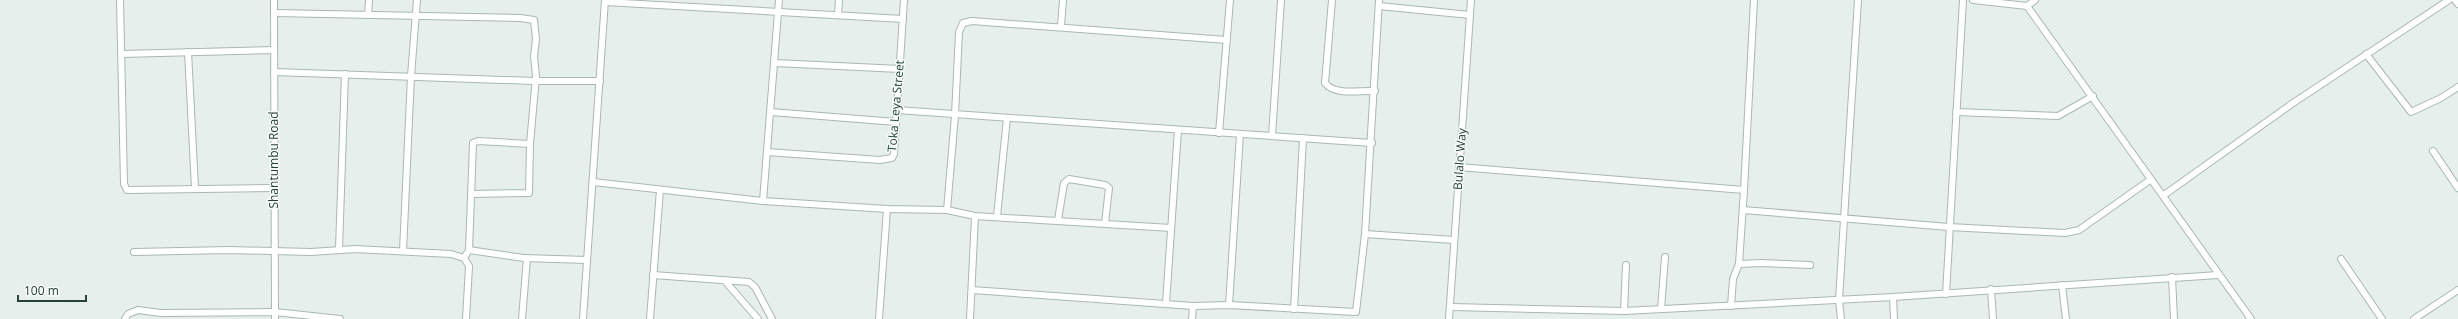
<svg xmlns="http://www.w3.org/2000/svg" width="2458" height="319" viewBox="0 0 2458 319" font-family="'Open Sans',sans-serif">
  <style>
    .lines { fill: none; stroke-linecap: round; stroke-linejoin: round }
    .minor-casing { stroke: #a8b8b2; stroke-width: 8 }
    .minor { stroke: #fff; stroke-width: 6 }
    .labels { text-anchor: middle; stroke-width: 3; stroke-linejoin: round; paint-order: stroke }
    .street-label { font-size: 12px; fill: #24423a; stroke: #f7fbf9 }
  </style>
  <rect width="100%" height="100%" fill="#e6efeb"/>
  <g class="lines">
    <defs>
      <g id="minor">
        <polyline points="120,0 124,184 127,190 273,188"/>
        <polyline points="274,0 275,319"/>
        <path d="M1332 0 1325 83C1335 96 1359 90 1375 91"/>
        <polyline points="1973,0 2027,6"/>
        <polyline points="2455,0 2458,4"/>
        <polyline points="605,2 903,19"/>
        <polyline points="1379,6 1470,15"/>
        <polyline points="2027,6 2251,319"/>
        <polyline points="2027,6 2035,0"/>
        <polyline points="274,13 520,18 534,20 536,39 534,56 536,76 530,144 529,193 471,194"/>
        <polyline points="368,15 369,0"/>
        <polyline points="838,15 839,0"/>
        <polyline points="1061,26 1063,0"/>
        <polyline points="188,52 195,188"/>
        <polyline points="122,54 274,50"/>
        <polyline points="2366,54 2411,112 2441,98 2458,87"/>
        <polyline points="775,63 900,69"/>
        <polyline points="274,72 534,81 600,81"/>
        <polyline points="897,110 1372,143"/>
        <polyline points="771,112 896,122"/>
        <polyline points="1956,112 2058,116 2093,96"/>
        <polyline points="1219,133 1230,0"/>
        <polyline points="1272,136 1281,0"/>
        <polyline points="2433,151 2458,188"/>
        <polyline points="767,152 880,160 892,158 894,154 904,0"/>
        <polyline points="1459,167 1744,190 1754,0"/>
        <polyline points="593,182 763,201 887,209 947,210 975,216 1171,228"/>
        <polyline points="2164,195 2293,103 2449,0"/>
        <polyline points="763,201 779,0"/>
        <polyline points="947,210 955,115 959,32 963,23 972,21 1227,40"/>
        <polyline points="1743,210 1949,227 2065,233 2079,230 2150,180"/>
        <polyline points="997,216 1007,118"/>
        <polyline points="1058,220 1064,183 1069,179 1105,185 1109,188 1105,223"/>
        <polyline points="1365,234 1454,240"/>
        <polyline points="339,249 345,74"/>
        <polyline points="469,250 524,258 587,260"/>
        <polyline points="403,251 411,76 417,0"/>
        <polyline points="134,252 229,250 311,252 355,249 451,254 464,258 469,266 466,319"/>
        <polyline points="464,258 469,250 473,143 478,141 530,144"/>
        <polyline points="2341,259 2382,319"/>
        <polyline points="1739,264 1761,263 1810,265"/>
        <polyline points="653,275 749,282 755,287 772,319"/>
        <polyline points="2172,277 2174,319"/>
        <polyline points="725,281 758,319"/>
        <polyline points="2062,285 2066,319"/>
        <polyline points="1991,289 1993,319"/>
        <polyline points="972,290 1193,306 1229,305 1356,312 1365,234 1379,0"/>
        <polyline points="1946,294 1963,0"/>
        <polyline points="1893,297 1894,319"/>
        <polyline points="1166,303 1178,130"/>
        <polyline points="1229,305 1240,134"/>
        <polyline points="1731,306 1733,279 1739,264 1744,190"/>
        <polyline points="1450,307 1624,311 1893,297 2218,275"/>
        <polyline points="1294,309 1303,138"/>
        <polyline points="1661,309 1665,257"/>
        <polyline points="1624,311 1626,265"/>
        <polyline points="125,319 128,314 138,310 161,313 275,312 340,319"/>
        <polyline points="522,319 527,258"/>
        <polyline points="583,319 605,0"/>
        <polyline points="650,319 660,190"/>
        <polyline points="879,319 887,209"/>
        <polyline points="970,319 975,216"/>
        <polyline points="1192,319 1193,306"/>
        <polyline points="1449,319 1471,0"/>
        <polyline points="1841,319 1839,300 1844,219 1858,0"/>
        <polyline points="2414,319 2458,290"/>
      </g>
    </defs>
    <!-- minor casing -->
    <use href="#minor" class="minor-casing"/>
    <!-- minor -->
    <use href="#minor" class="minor"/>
  </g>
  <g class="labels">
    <!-- street labels -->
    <g class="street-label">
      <text transform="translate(896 106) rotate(-85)" y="4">Toka Leya Street</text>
      <text transform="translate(1460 159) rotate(-86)" y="4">Bulalo Way</text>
      <text transform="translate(274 160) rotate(-90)" y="4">Shantumbu Road</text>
    </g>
  </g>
  <!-- scale -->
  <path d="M18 295v6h68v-6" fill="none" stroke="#24423a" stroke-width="2"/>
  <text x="24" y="295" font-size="12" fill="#24423a" stroke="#f7fbf9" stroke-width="3" paint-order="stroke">100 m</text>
</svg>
